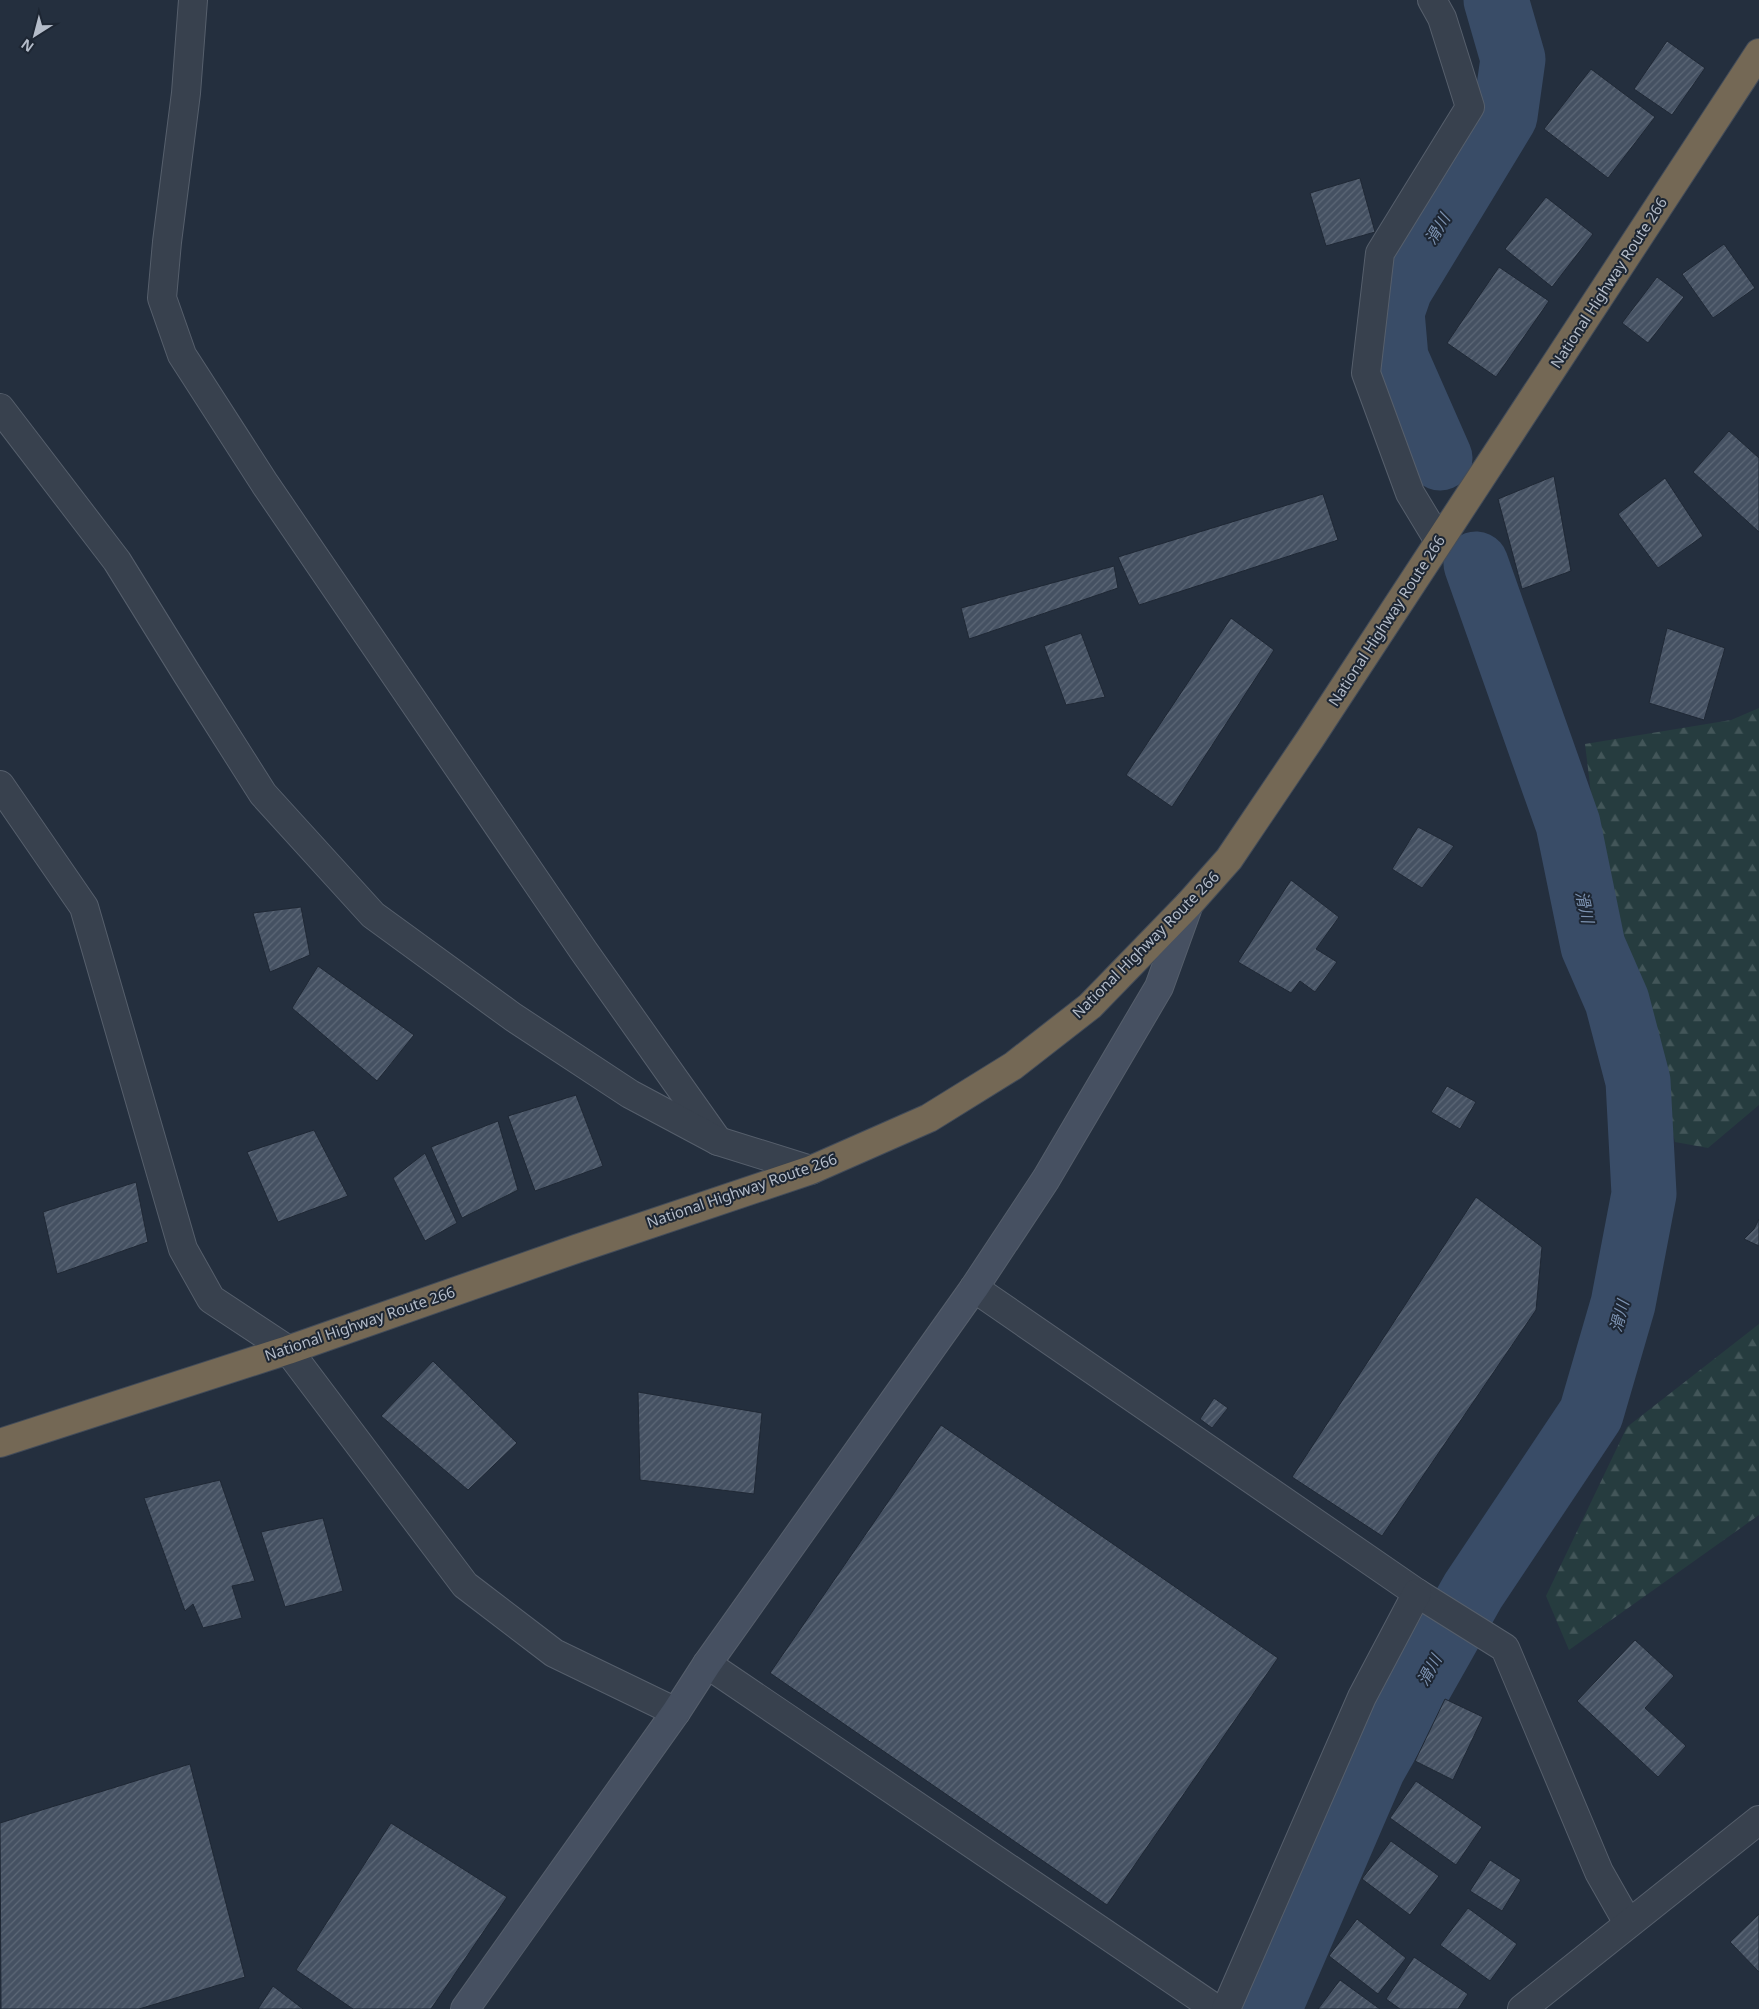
<svg xmlns="http://www.w3.org/2000/svg" width="1759" height="2009" viewBox="0 0 1759 2009" font-family="'Noto Sans','Noto Sans JP',sans-serif">
  <style>
    .forest { fill: url(#forest-firs) }
    .lines { fill: none; stroke-linecap: round; stroke-linejoin: round }
    .river { stroke: #394c67; stroke-width: 65 }
    .building { fill: url(#building-hatch); stroke: #1f2835 }
    .street-casing { stroke: #565f6c; stroke-width: 30 }
    .secondary-casing { stroke: #565f6c; stroke-width: 30 }
    .highway-casing { stroke: #434c59; stroke-width: 30 }
    .street { stroke: #38414e; stroke-width: 28 }
    .secondary { stroke: #465061; stroke-width: 28 }
    .highway { stroke: #746855; stroke-width: 28 }
    .labels { text-anchor: middle; stroke-width: 4; stroke-linejoin: round; paint-order: stroke }
    .street-label { font-size: 15px; fill: #b4bcc9; stroke: #1d2633 }
    .water-label { font-size: 16px; font-style: italic; fill: #7c92b1; stroke: #1d2633 }
  </style>
  <defs>
    <pattern id="forest-firs" width="22" height="20" patternUnits="userSpaceOnUse" patternTransform="scale(1.25)"><rect width="22" height="20" fill="#263c3f"/><path d="M5 1l3.5 6h-7zM16 11l3.5 6h-7z" fill="#435659"/></pattern>
    <pattern id="building-hatch" width="6" height="6" patternUnits="userSpaceOnUse" patternTransform="scale(1.25)"><rect width="6" height="6" fill="#455162"/><path d="M-1 1l2-2M0 6l6-6M5 7l2-2" fill="none" stroke="#5d6877"/></pattern>
  </defs>
  <rect width="100%" height="100%" fill="#242f3e"/>
  <!-- forest -->
  <g class="forest">
    <polygon points="1759,708 1759,1105 1708,1148 1675,1142 1595,826 1585,744 1731,720"/>
    <polygon points="1759,1324 1759,1515 1569,1650 1546,1596 1627,1427"/>
  </g>
  <g class="lines">
    <!-- river -->
    <g class="river">
      <polyline points="1440,458 1396,358 1392,312 1400,289 1505,116 1513,59 1496,0"/>
      <polyline points="1269,2009 1373,1768 1473,1591 1591,1414 1623,1304 1644,1194 1638,1081 1617,1001 1593,946 1568,824 1476,564"/>
    </g>
  </g>
  <!-- building -->
  <g class="building">
    <polygon points="1667,41 1705,68 1672,115 1634,89"/>
    <polygon points="1591,69 1655,117 1608,178 1544,129"/>
    <polygon points="1360,178 1375,232 1326,246 1310,193"/>
    <polygon points="1546,197 1593,234 1552,287 1505,249"/>
    <polygon points="1724,244 1755,288 1713,318 1682,274"/>
    <polygon points="1499,267 1549,301 1496,377 1447,343"/>
    <polygon points="1657,277 1684,297 1648,343 1622,323"/>
    <polygon points="1729,431 1759,458 1759,532 1693,472"/>
    <polygon points="1554,476 1571,571 1522,589 1498,499"/>
    <polygon points="1665,478 1703,536 1658,568 1618,514"/>
    <polygon points="1323,494 1338,540 1139,605 1118,557"/>
    <polygon points="1114,566 1118,588 969,639 961,608"/>
    <polygon points="1231,618 1274,650 1172,807 1126,775"/>
    <polygon points="1667,628 1725,648 1704,720 1649,703"/>
    <polygon points="1081,633 1105,697 1066,705 1044,646"/>
    <polygon points="1418,827 1454,846 1422,888 1392,869"/>
    <polygon points="1291,880 1339,917 1316,949 1337,962 1315,992 1300,981 1291,993 1238,962"/>
    <polygon points="301,907 310,955 270,972 253,913"/>
    <polygon points="318,966 414,1035 377,1081 292,1008"/>
    <polygon points="1447,1086 1476,1102 1460,1129 1431,1112"/>
    <polygon points="576,1095 603,1166 535,1191 508,1116"/>
    <polygon points="498,1121 518,1190 462,1218 431,1147"/>
    <polygon points="314,1130 348,1196 278,1222 247,1152"/>
    <polygon points="425,1153 457,1223 425,1241 393,1178"/>
    <polygon points="136,1182 148,1242 57,1274 43,1212"/>
    <polygon points="1476,1197 1542,1247 1536,1310 1382,1536 1292,1477"/>
    <polygon points="1759,1219 1759,1246 1744,1239 1754,1229"/>
    <polygon points="433,1361 517,1443 468,1490 381,1416"/>
    <polygon points="638,1392 762,1413 754,1494 640,1480"/>
    <polygon points="1214,1398 1228,1408 1212,1428 1200,1419"/>
    <polygon points="941,1425 1278,1658 1107,1905 770,1673"/>
    <polygon points="220,1480 255,1581 232,1586 242,1618 203,1628 193,1604 185,1611 144,1498"/>
    <polygon points="323,1518 343,1591 285,1607 261,1532"/>
    <polygon points="1635,1640 1674,1676 1645,1708 1686,1746 1658,1777 1577,1701"/>
    <polygon points="1445,1699 1483,1717 1453,1780 1415,1761"/>
    <polygon points="190,1764 245,1977 139,2009 1,2009 0,1823"/>
    <polygon points="1416,1781 1482,1827 1456,1865 1390,1818"/>
    <polygon points="391,1823 507,1897 431,2009 353,2009 296,1970"/>
    <polygon points="1391,1841 1439,1876 1410,1915 1362,1879"/>
    <polygon points="1490,1860 1521,1880 1502,1911 1470,1891"/>
    <polygon points="1468,1908 1517,1944 1490,1981 1440,1945"/>
    <polygon points="1759,1914 1759,1972 1730,1942"/>
    <polygon points="1357,1919 1406,1958 1378,1994 1329,1956"/>
    <polygon points="1414,1957 1468,1994 1458,2009 1400,2009 1386,1999"/>
    <polygon points="1340,1980 1380,2009 1318,2009"/>
    <polygon points="273,1986 303,2009 258,2009"/>
  </g>
  <g class="lines">
    <defs>
      <g id="street">
        <polyline points="193,0 186,93 167,242 162,298 182,355 265,484 583,950 718,1141"/>
        <polyline points="1432,0 1442,18 1470,107 1380,253 1366,373 1410,493 1439,541"/>
        <polyline points="0,408 117,561 187,674 263,794 373,915 513,1017 630,1094 718,1141 811,1170"/>
        <polyline points="0,785 84,907 183,1249 211,1299 288,1350 465,1585 554,1653 676,1712"/>
        <polyline points="974,1288 1417,1593 1505,1648 1599,1872 1628,1923"/>
        <polyline points="707,1664 1216,2009"/>
        <polyline points="1226,2009 1362,1697 1417,1593"/>
        <polyline points="1522,2009 1759,1820"/>
      </g>
      <polyline id="secondary" points="465,2009 676,1712 707,1664 974,1288 1046,1179 1159,987 1189,904"/>
      <polyline id="highway" points="0,1443 288,1350 576,1249 811,1170 929,1118 1013,1066 1090,1006 1189,904 1229,859 1310,739 1759,53"/>
    </defs>
    <!-- street casing -->
    <use href="#street" class="street-casing"/>
    <!-- secondary casing -->
    <use href="#secondary" class="secondary-casing"/>
    <!-- highway casing -->
    <use href="#highway" class="highway-casing"/>
    <!-- street -->
    <use href="#street" class="street"/>
    <!-- secondary -->
    <use href="#secondary" class="secondary"/>
    <!-- highway -->
    <use href="#highway" class="highway"/>
  </g>
  <g class="labels">
    <!-- street labels -->
    <g class="street-label">
      <text transform="translate(1609 283) rotate(-57)" y="5">National Highway Route 266</text>
      <text transform="translate(1387 621) rotate(-57)" y="5">National Highway Route 266</text>
      <text transform="translate(1146 945) rotate(-45)" y="5">National Highway Route 266</text>
      <text transform="translate(742 1191) rotate(-19)" y="5">National Highway Route 266</text>
      <text transform="translate(360 1324) rotate(-19)" y="5">National Highway Route 266</text>
    </g>
    <!-- water labels -->
    <g class="water-label">
      <text transform="translate(1437 229) rotate(-59)" y="6">滑川</text>
      <text transform="translate(1585 907) rotate(78)" y="6">滑川</text>
      <text transform="translate(1619 1316) rotate(-75)" y="6">滑川</text>
      <text transform="translate(1429 1670) rotate(-61)" y="6">滑川</text>
    </g>
  </g>
  <!-- north arrow -->
  <g transform="translate(35 35) rotate(216)" stroke="#1d2633" stroke-width="4" paint-order="stroke">
  <path d="M0-4L9 19L0 12L-9 19Z" fill="#b4bcc9"/>
  <text y="-8" font-size="14" font-weight="bold" text-anchor="middle" fill="#b4bcc9">N</text>
  </g>
</svg>
